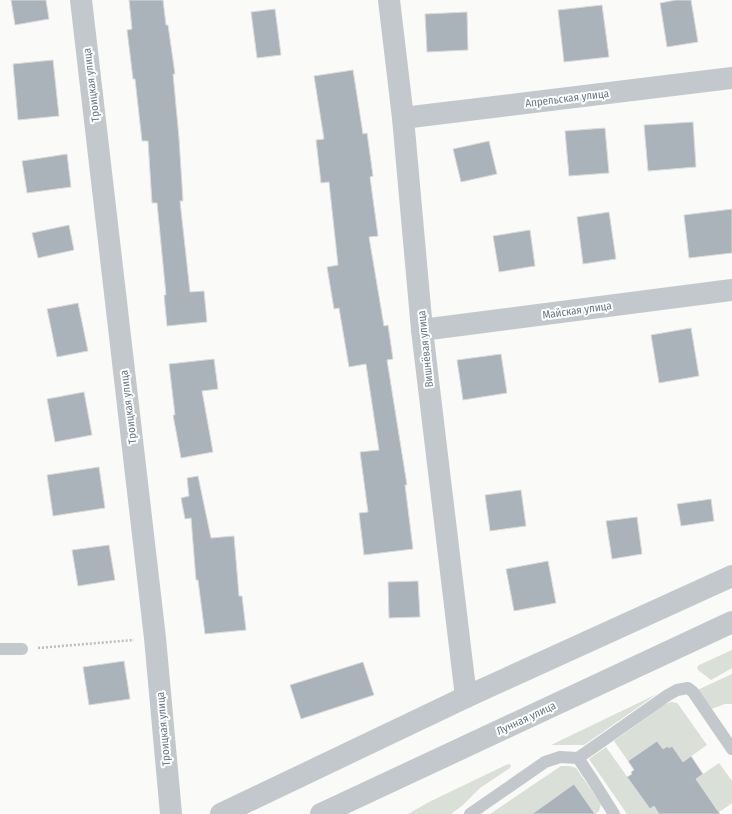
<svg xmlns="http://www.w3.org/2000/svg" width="732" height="814" viewBox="0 0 732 814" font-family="'Fira Sans Condensed',sans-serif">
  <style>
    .green { fill: #dadfd7 }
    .building { fill: #aab3b9; stroke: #dcdcda }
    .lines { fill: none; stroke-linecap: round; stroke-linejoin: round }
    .path { stroke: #bbbfc2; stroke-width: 2.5; stroke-dasharray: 2 2; stroke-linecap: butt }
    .service { stroke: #c3c8cc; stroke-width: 12 }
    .minor { stroke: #c3c8cc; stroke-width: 22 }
    .tertiary { stroke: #c3c8cc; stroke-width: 22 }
    .labels { text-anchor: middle; stroke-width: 4; stroke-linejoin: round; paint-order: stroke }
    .street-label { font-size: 11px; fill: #657683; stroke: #fff }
  </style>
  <rect width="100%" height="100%" fill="#fafaf8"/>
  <!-- green -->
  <g class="green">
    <polygon points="732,650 732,668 711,680 698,670 697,667 699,665"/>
    <polygon points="732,674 732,704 725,704 706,711 693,692"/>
    <polygon points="657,694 584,745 551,745"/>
    <polygon points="671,702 677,703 678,704 707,745 683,762 667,746 663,749 657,741 628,761 614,741 664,705"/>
    <polygon points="606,747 650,809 654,806 659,814 627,814 589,759"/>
    <polygon points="719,763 732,781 732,803 719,812 696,779"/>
    <polygon points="508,764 511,765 510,768 480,788 463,805 451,814 408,814 429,802"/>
    <polygon points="561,766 569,766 576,768 601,804 599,811 595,814 574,784 532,814 490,814"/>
  </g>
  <!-- building -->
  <g class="building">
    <polygon points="11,0 46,0 49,19 15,25"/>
    <polygon points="129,0 163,0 166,25 168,25 175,74 173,74 179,138 183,201 180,201 190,292 204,291 207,322 167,326 164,295 166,295 157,203 152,203 148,141 142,141 135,79 133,79 127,30 132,29"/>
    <polygon points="676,0 691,0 698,42 667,47 660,3"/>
    <polygon points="602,5 609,57 564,62 558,10"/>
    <polygon points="275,9 281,55 257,58 251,12"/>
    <polygon points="467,12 468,50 427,52 425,14"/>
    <polygon points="53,60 59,116 18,120 13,64"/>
    <polygon points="353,70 363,134 367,133 373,176 370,177 378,236 369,237 384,326 388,325 393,359 387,360 407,485 405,485 413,549 364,555 359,513 368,512 360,452 379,450 366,364 349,367 339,308 334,309 327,267 338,265 329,182 321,183 316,140 324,139 314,76"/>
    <polygon points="693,122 696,167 648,171 644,125"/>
    <polygon points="605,128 609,173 569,176 565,131"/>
    <polygon points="489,141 497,174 461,182 453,149"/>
    <polygon points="67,154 71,187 27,193 22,161"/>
    <polygon points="732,209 732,253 689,258 684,215"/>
    <polygon points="609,212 616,259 583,264 577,217"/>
    <polygon points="69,225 74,250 38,258 32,233"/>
    <polygon points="530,230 535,266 499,272 493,236"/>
    <polygon points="78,303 88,351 57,357 47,309"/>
    <polygon points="691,328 699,376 659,383 651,335"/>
    <polygon points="501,354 507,393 463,400 457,360"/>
    <polygon points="214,359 218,389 202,391 213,452 181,458 173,415 175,415 169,364"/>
    <polygon points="84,392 92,435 55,442 47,399"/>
    <polygon points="99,467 105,508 53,516 47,475"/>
    <polygon points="198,476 211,538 234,536 239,596 242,596 246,630 205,634 198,580 196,580 191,518 185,519 181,498 189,496 187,478"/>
    <polygon points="521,490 526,526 490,531 485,495"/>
    <polygon points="711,499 714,521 681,526 677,504"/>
    <polygon points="637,517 642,554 612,559 606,521"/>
    <polygon points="109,545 115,580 78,586 72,550"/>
    <polygon points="548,561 556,603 514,611 506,569"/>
    <polygon points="418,581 420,617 389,618 388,582"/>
    <polygon points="124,661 130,699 89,705 83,667"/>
    <polygon points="363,662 374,695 301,719 290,685"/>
    <polygon points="657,741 663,749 668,746 669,748 672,746 683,762 691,756 703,774 696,779 720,814 659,814 654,806 650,809 627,777 632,774 631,772 634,770 628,761"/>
    <polygon points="574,784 595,814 532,814"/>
  </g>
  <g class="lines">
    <!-- path -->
    <polyline class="path" points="38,648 134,640"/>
    <!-- service -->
    <g class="service">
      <polyline points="0,649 22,649"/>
      <polyline points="470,814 545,762 560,757 578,758"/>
      <polyline points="614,814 592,779 578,758 668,695 677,690 688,688 693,692 732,749"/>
    </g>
    <!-- minor -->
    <g class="minor">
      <polyline points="81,0 155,638 171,814"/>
      <polyline points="389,0 403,118 422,330 466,697"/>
      <polyline points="403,118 732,78"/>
      <polyline points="422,330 732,290"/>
      <polyline points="221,814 466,697 732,576"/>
    </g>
    <!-- tertiary -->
    <polyline class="tertiary" points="321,814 732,622"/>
  </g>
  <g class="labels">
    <!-- street labels -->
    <g class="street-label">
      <text transform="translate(91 85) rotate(-97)" y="4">Троицкая улица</text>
      <text transform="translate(567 98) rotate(-7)" y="4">Апрельская улица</text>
      <text transform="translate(577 310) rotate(-8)" y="4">Майская улица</text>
      <text transform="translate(425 349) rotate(-96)" y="4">Вишнёвая улица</text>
      <text transform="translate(128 407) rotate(-97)" y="4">Троицкая улица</text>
      <text transform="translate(526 718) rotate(-25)" y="4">Лунная улица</text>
      <text transform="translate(163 729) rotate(-95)" y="4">Троицкая улица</text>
    </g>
  </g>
</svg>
